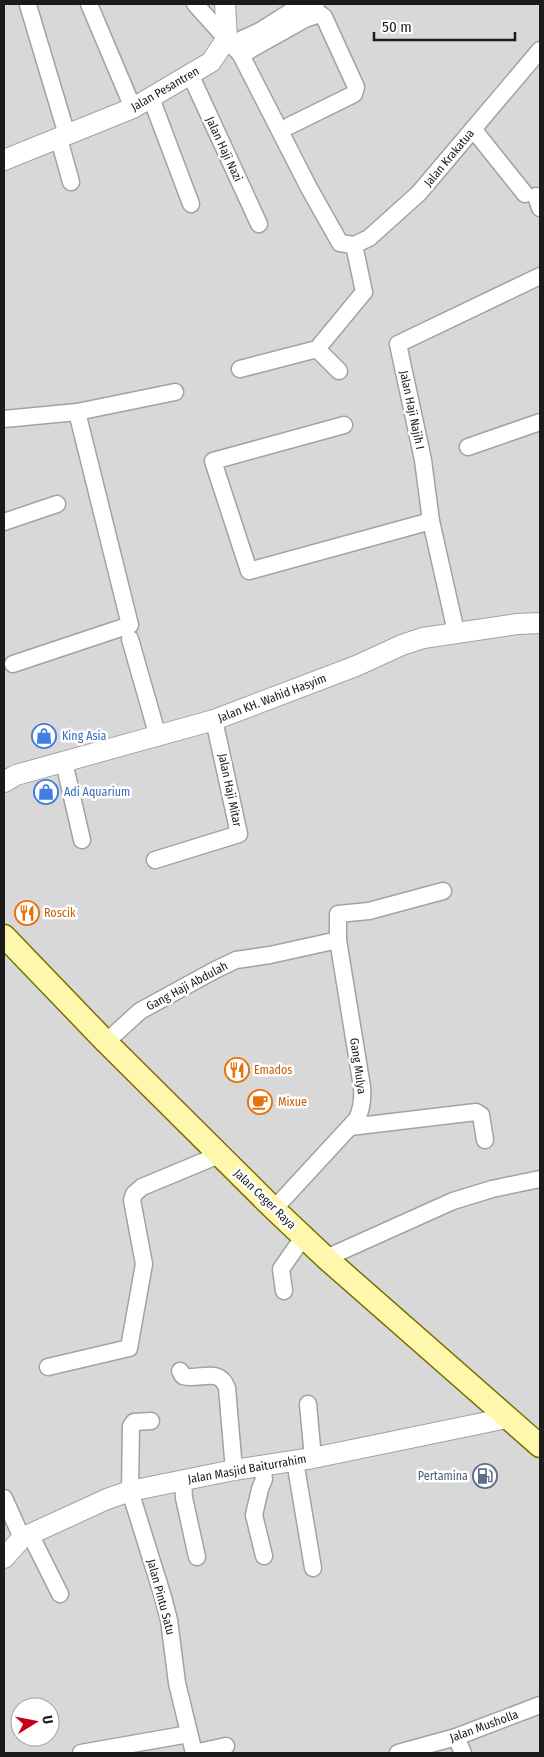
<svg xmlns="http://www.w3.org/2000/svg" width="544" height="1757" viewBox="0 0 544 1757" font-family="'Fira Sans Condensed',sans-serif">
  <style>
    .residential { fill: #d9d8d8; fill-rule: evenodd }
    .lines { fill: none; stroke-linecap: round; stroke-linejoin: round }
    .minor-casing { stroke: #a2a2a2; stroke-width: 19 }
    .tertiary-casing { stroke: #a2a2a2; stroke-width: 22 }
    .secondary-casing { stroke: #747100; stroke-width: 25 }
    .minor { stroke: #fff; stroke-width: 16 }
    .tertiary { stroke: #fff; stroke-width: 20 }
    .secondary { stroke: #fff8ac; stroke-width: 22 }
    .labels { text-anchor: middle; stroke-width: 5; stroke-linejoin: round; paint-order: stroke }
    .street-label { font-size: 12px; fill: #1b1b1b; stroke: #fff }
    .shop-label { font-size: 12px; fill: #366cbe; stroke: #fff; text-anchor: start }
    .food-label { font-size: 12px; fill: #c56008; stroke: #fff; text-anchor: start }
    .service-label { font-size: 12px; fill: #4e5e75; stroke: #fff; text-anchor: end }
  </style>
  <rect width="100%" height="100%" fill="#eee7df"/>
  <!-- residential -->
  <path class="residential" d="M4 4H540V1753H4ZM20 1707H50V1737H20Z"/>
  <g class="lines">
    <defs>
      <g id="minor">
        <polyline points="89,4 133,108"/>
        <polyline points="195,4 241,55 309,188 340,243 354,245 369,238 419,193 540,50"/>
        <polyline points="28,5 67,135"/>
        <polyline points="227,38 236,42 260,31 290,12 316,4"/>
        <polyline points="241,55 305,19 320,14 324,17 356,87 354,94 289,126"/>
        <polyline points="190,74 259,224"/>
        <polyline points="151,98 191,204"/>
        <polyline points="473,129 525,194"/>
        <polyline points="59,139 71,182"/>
        <polyline points="536,196 540,208"/>
        <polyline points="317,349 339,371"/>
        <polyline points="240,369 317,349 364,292 354,245"/>
        <polyline points="4,419 77,412 175,392"/>
        <polyline points="344,425 213,461 249,571 431,521"/>
        <polyline points="468,447 540,422"/>
        <polyline points="4,522 57,504"/>
        <polyline points="456,632 431,521 423,460 398,344 540,276"/>
        <polyline points="130,639 158,737"/>
        <polyline points="13,664 130,625 77,412"/>
        <polyline points="64,762 82,840"/>
        <polyline points="155,860 239,834 214,720"/>
        <polyline points="106,1042 140,1011 215,970 236,960 270,955 338,940"/>
        <polyline points="350,1127 476,1112 481,1115 485,1140"/>
        <path d="M274 1209 357 1119C362 1108 363 1099 362 1087L338 940V914L369 911 443 891"/>
        <polyline points="326,1258 453,1201 492,1189 540,1179"/>
        <polyline points="284,1291 281,1269 304,1236"/>
        <polyline points="48,1367 129,1348 144,1264 132,1200 134,1194 142,1187 219,1155"/>
        <path d="M180 1371 183 1376C199 1381 219 1366 227 1388L234 1470"/>
        <polyline points="308,1404 313,1458"/>
        <polyline points="151,1421 134,1422 131,1426 130,1491 163,1597 169,1620 177,1683 194,1753"/>
        <polyline points="295,1461 313,1568"/>
        <polyline points="262,1466 264,1479 260,1489 254,1515 264,1556"/>
        <polyline points="183,1480 184,1498 197,1557"/>
        <polyline points="4,1498 22,1538"/>
        <polyline points="30,1534 60,1594"/>
        <polyline points="456,1737 463,1753"/>
        <polyline points="81,1753 189,1734"/>
        <polyline points="194,1753 226,1746"/>
        <polyline points="398,1753 456,1737 540,1705"/>
      </g>
      <g id="tertiary">
        <polyline points="4,160 133,108 211,62 227,38 225,4"/>
        <polyline points="4,782 16,775 214,720 356,666 402,645 423,638 517,624 540,623"/>
        <polyline points="4,1558 22,1538 107,1499 130,1491 234,1470 313,1458 507,1418"/>
      </g>
      <polyline id="secondary" points="4,936 106,1042 274,1209 326,1258 540,1446"/>
    </defs>
    <!-- minor casing -->
    <use href="#minor" class="minor-casing"/>
    <!-- tertiary casing -->
    <use href="#tertiary" class="tertiary-casing"/>
    <!-- secondary casing -->
    <use href="#secondary" class="secondary-casing"/>
    <!-- minor -->
    <use href="#minor" class="minor"/>
    <!-- tertiary -->
    <use href="#tertiary" class="tertiary"/>
    <!-- secondary -->
    <use href="#secondary" class="secondary"/>
  </g>
  <!-- icons -->
  <defs>
    <symbol id="shop-ring" viewBox="-11 -11 22 22"><circle r="9.5" fill="#fff" stroke="#3f7fe0" stroke-width="1.5"/><path d="M-5-2.5h2.3a2.7 3.5 0 0 1 5.4 0H5L5.5 6h-11ZM-1.5-2.5h3a1.5 2.3 0 0 0-3 0Z" fill="#3f7fe0"/></symbol>
    <symbol id="restaurant-ring" viewBox="-11 -11 22 22"><circle r="9.5" fill="#fff" stroke="#e8710a" stroke-width="1.5"/><path d="M-5-6h1v4h1v-4h1v4h1v-4h1v5L-1.5 .5V6h-2V.5L-5-1ZM5-6V6H3V1.5H1.5Q1.5-4 5-6Z" fill="#e8710a"/></symbol>
    <symbol id="cafe-ring" viewBox="-11 -11 22 22"><circle r="9.5" fill="#fff" stroke="#e8710a" stroke-width="1.5"/><path d="M-5.5-4.5H6V0H3Q3 3.5 0 3.5H-2.5Q-5.5 3.5-5.5 0ZM3-3.2v2h1.7v-2ZM-6 4.5H4V6H-6Z" fill="#e8710a"/></symbol>
    <symbol id="fuel-ring" viewBox="-11 -11 22 22"><circle r="9.5" fill="#fff" stroke="#5c6f8a" stroke-width="1.5"/><path d="M-5.5-6h7V0h2V4h1.3V-2.5L3-4.5l.8-.8L6-3V5H2.5V1h-1V6h-7ZM-4.2-4.7v3.2H.2V-4.7Z" fill="#5c6f8a"/></symbol>
  </defs>
  <g fill-rule="evenodd">
    <use href="#shop-ring" x="30" y="722" width="28" height="28"/>
    <use href="#shop-ring" x="32" y="778" width="28" height="28"/>
    <use href="#restaurant-ring" x="13" y="899" width="28" height="28"/>
    <use href="#restaurant-ring" x="223" y="1056" width="28" height="28"/>
    <use href="#cafe-ring" x="246" y="1088" width="28" height="28"/>
    <use href="#fuel-ring" x="471" y="1462" width="28" height="28"/>
  </g>
  <g class="labels">
    <!-- street labels -->
    <g class="street-label">
      <text transform="translate(165 89) rotate(-30)" y="4">Jalan Pesantren</text>
      <text transform="translate(224 149) rotate(65)" y="4">Jalan Haji Nazi</text>
      <text transform="translate(449 158) rotate(-50)" y="4">Jalan Krakatua</text>
      <text transform="translate(412 410) rotate(78)" y="4">Jalan Haji Najih I</text>
      <text transform="translate(272 698) rotate(-21)" y="4">Jalan KH. Wahid Hasyim</text>
      <text transform="translate(230 790) rotate(78)" y="4">Jalan Haji Mitar</text>
      <text transform="translate(187 986) rotate(-28)" y="4">Gang Haji Abdulah</text>
      <text transform="translate(358 1066) rotate(82)" y="4">Gang Mulya</text>
      <text transform="translate(265 1199) rotate(44)" y="4">Jalan Ceger Raya</text>
      <text transform="translate(247 1469) rotate(-10)" y="4">Jalan Masjid Baiturrahim</text>
      <text transform="translate(161 1597) rotate(75)" y="4">Jalan Pintu Satu</text>
      <text transform="translate(484 1726) rotate(-20)" y="4">Jalan Musholla</text>
    </g>
    <!-- shop labels -->
    <g class="shop-label">
      <text x="62" y="740">King Asia</text>
      <text x="64" y="796">Adi Aquarium</text>
    </g>
    <!-- food labels -->
    <g class="food-label">
      <text x="44" y="917">Roscik</text>
      <text x="254" y="1074">Emados</text>
      <text x="278" y="1106">Mixue</text>
    </g>
    <!-- service labels -->
    <g class="service-label">
      <text x="468" y="1480">Pertamina</text>
    </g>
  </g>
  <!-- border -->
  <rect width="544" height="1757" fill="none" stroke="#1b1b1b" stroke-width="10"/>
  <!-- north arrow -->
  <g transform="translate(35 1722) rotate(80)"><circle r="24" fill="#ffffff" stroke="#a4a4a4"/>
  <path d="M0-4L9 19L0 12L-9 19Z" fill="#c6001b"/>
  <text y="-8" font-size="14" font-weight="bold" text-anchor="middle" fill="#1b1b1b">U</text>
  </g>
  <!-- scale -->
  <path d="M374 32v8h141v-8" fill="none" stroke="#1b1b1b" stroke-width="2.5"/>
  <text x="382" y="32" font-size="15" fill="#1b1b1b" stroke="#ffffff" stroke-width="4" paint-order="stroke">50 m</text>
</svg>
